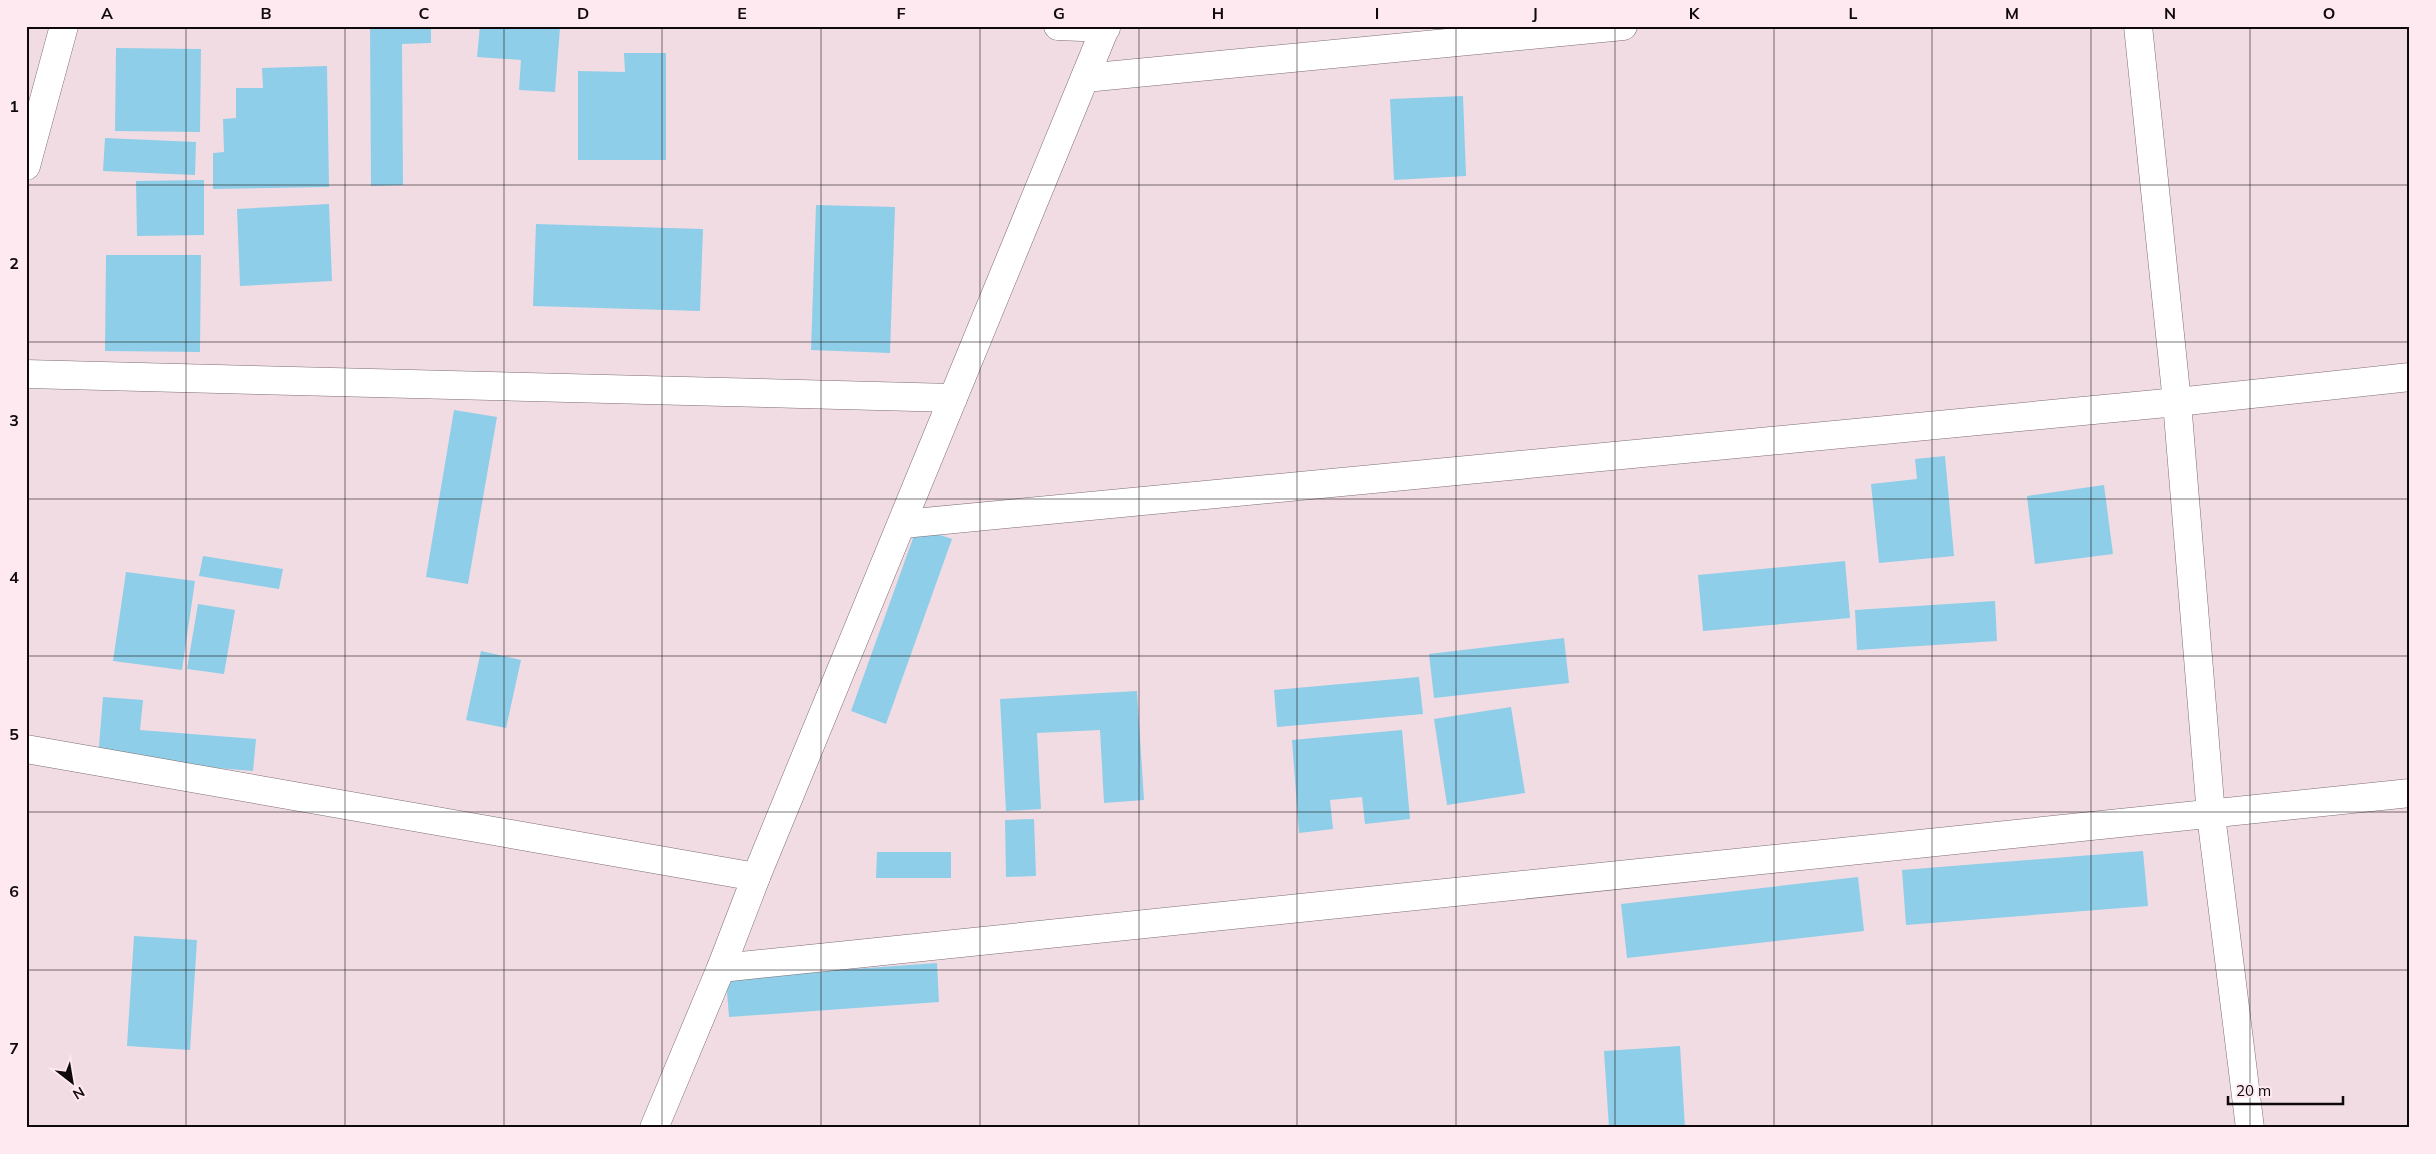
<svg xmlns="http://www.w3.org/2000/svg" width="2436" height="1154" viewBox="0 0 2436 1154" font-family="Mulish,sans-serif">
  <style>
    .building { fill: #8ecee8 }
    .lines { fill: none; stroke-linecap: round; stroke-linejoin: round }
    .street-casing { stroke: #7f6d74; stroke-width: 29 }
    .street { stroke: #fff; stroke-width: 28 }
    .grid { fill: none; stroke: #0f090c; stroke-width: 1; stroke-opacity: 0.55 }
    .neatline { fill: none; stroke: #0f090c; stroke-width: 2 }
    .grid-label { font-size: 16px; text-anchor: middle; font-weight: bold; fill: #0f090c }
  </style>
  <rect width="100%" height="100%" fill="#f1dce4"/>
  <!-- building -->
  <g class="building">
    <polygon points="370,26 431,26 431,43 402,44 403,185 371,186"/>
    <polygon points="480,26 560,28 555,92 519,90 521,60 477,57"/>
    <polygon points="116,48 201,49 200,132 115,131"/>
    <polygon points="624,53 666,53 666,160 578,160 578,71 625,72"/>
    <polygon points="327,66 329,187 213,189 213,153 224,152 223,119 236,118 236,88 263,88 262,68"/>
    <polygon points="1463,96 1466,176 1394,180 1390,99"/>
    <polygon points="105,138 196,142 195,175 103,171"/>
    <polygon points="204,180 204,235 137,236 136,181"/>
    <polygon points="329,204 332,281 240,286 237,209"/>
    <polygon points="816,205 895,207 890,353 811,350"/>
    <polygon points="536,224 703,229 700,311 533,306"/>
    <polygon points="106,255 201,255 200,352 105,351"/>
    <polygon points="454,410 497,417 468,584 426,577"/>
    <polygon points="1945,456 1954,556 1879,563 1871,484 1917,479 1915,459"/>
    <polygon points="2104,485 2113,554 2035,564 2027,496"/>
    <polygon points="917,527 952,539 886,724 851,711"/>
    <polygon points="203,556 283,569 279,589 199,576"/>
    <polygon points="1845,561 1850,618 1703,631 1698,575"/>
    <polygon points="126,572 195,581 182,670 113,661"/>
    <polygon points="1995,601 1997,641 1857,650 1855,610"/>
    <polygon points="198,604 235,610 224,674 187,669"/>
    <polygon points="1564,638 1569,683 1434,698 1429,654"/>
    <polygon points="481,651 521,660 506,728 466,720"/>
    <polygon points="1419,677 1423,714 1277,727 1274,690"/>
    <polygon points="1137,691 1144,800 1104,803 1100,730 1037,733 1041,809 1006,811 1000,699"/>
    <polygon points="103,697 143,700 140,730 256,739 253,771 98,758"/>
    <polygon points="1511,707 1525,793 1447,805 1434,719"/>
    <polygon points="1402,730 1410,819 1365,824 1362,797 1330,800 1333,829 1299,833 1292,740"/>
    <polygon points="1034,819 1036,876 1006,877 1005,820"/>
    <polygon points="2143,851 2148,906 1906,925 1902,870"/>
    <polygon points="877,852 951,852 951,878 876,878"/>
    <polygon points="1858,877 1864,931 1627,958 1621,904"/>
    <polygon points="134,936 197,940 190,1050 127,1046"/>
    <polygon points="937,963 939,1002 729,1017 726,978"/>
    <polygon points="1680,1046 1685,1128 1609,1128 1604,1051"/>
  </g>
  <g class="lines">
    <defs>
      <g id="street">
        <polyline points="1058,26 1106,28"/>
        <polyline points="2138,26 2177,402 2211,815 2250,1128"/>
        <polyline points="1085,78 1623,26"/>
        <polyline points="26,166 64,26"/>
        <polyline points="26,374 953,398"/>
        <polyline points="903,524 2177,402 2410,377"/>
        <polyline points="26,749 756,877"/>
        <polyline points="721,968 2410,793"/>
        <polyline points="654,1128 721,968 756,877 1106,26"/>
      </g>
    </defs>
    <!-- street casing -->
    <use href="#street" class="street-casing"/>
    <!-- street -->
    <use href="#street" class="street"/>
  </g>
  <!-- grid -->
  <path class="grid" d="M186 26V1128M345 26V1128M504 26V1128M662 26V1128M821 26V1128M980 26V1128M1139 26V1128M1297 26V1128M1456 26V1128M1615 26V1128M1774 26V1128M1932 26V1128M2091 26V1128M2250 26V1128M26 185H2410M26 342H2410M26 499H2410M26 656H2410M26 812H2410M26 970H2410"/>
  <!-- border -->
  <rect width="2436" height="1154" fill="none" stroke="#fee9f1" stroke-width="55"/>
  <!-- north arrow -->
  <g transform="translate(72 1082) rotate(149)" stroke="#fee9f1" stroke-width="4" paint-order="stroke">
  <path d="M0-4L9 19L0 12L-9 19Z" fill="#0f090c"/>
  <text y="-8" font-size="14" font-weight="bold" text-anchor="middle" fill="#0f090c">N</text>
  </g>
  <!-- scale -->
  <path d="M2228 1096v8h115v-8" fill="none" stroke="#0f090c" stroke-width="2.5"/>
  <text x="2236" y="1096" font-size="15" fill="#0f090c" stroke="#fee9f1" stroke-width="4" paint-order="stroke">20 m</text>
  <rect x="28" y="28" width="2380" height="1098" class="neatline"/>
  <g class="grid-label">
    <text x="107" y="19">A</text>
    <text x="266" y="19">B</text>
    <text x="424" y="19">C</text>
    <text x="583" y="19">D</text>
    <text x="742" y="19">E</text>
    <text x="901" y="19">F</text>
    <text x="1059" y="19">G</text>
    <text x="1218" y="19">H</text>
    <text x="1377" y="19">I</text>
    <text x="1535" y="19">J</text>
    <text x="1694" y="19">K</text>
    <text x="1853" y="19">L</text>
    <text x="2012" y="19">M</text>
    <text x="2170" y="19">N</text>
    <text x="2329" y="19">O</text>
    <text x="14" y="112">1</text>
    <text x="14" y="269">2</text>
    <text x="14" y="426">3</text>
    <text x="14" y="583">4</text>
    <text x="14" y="740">5</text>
    <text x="14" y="897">6</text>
    <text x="14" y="1054">7</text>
  </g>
</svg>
